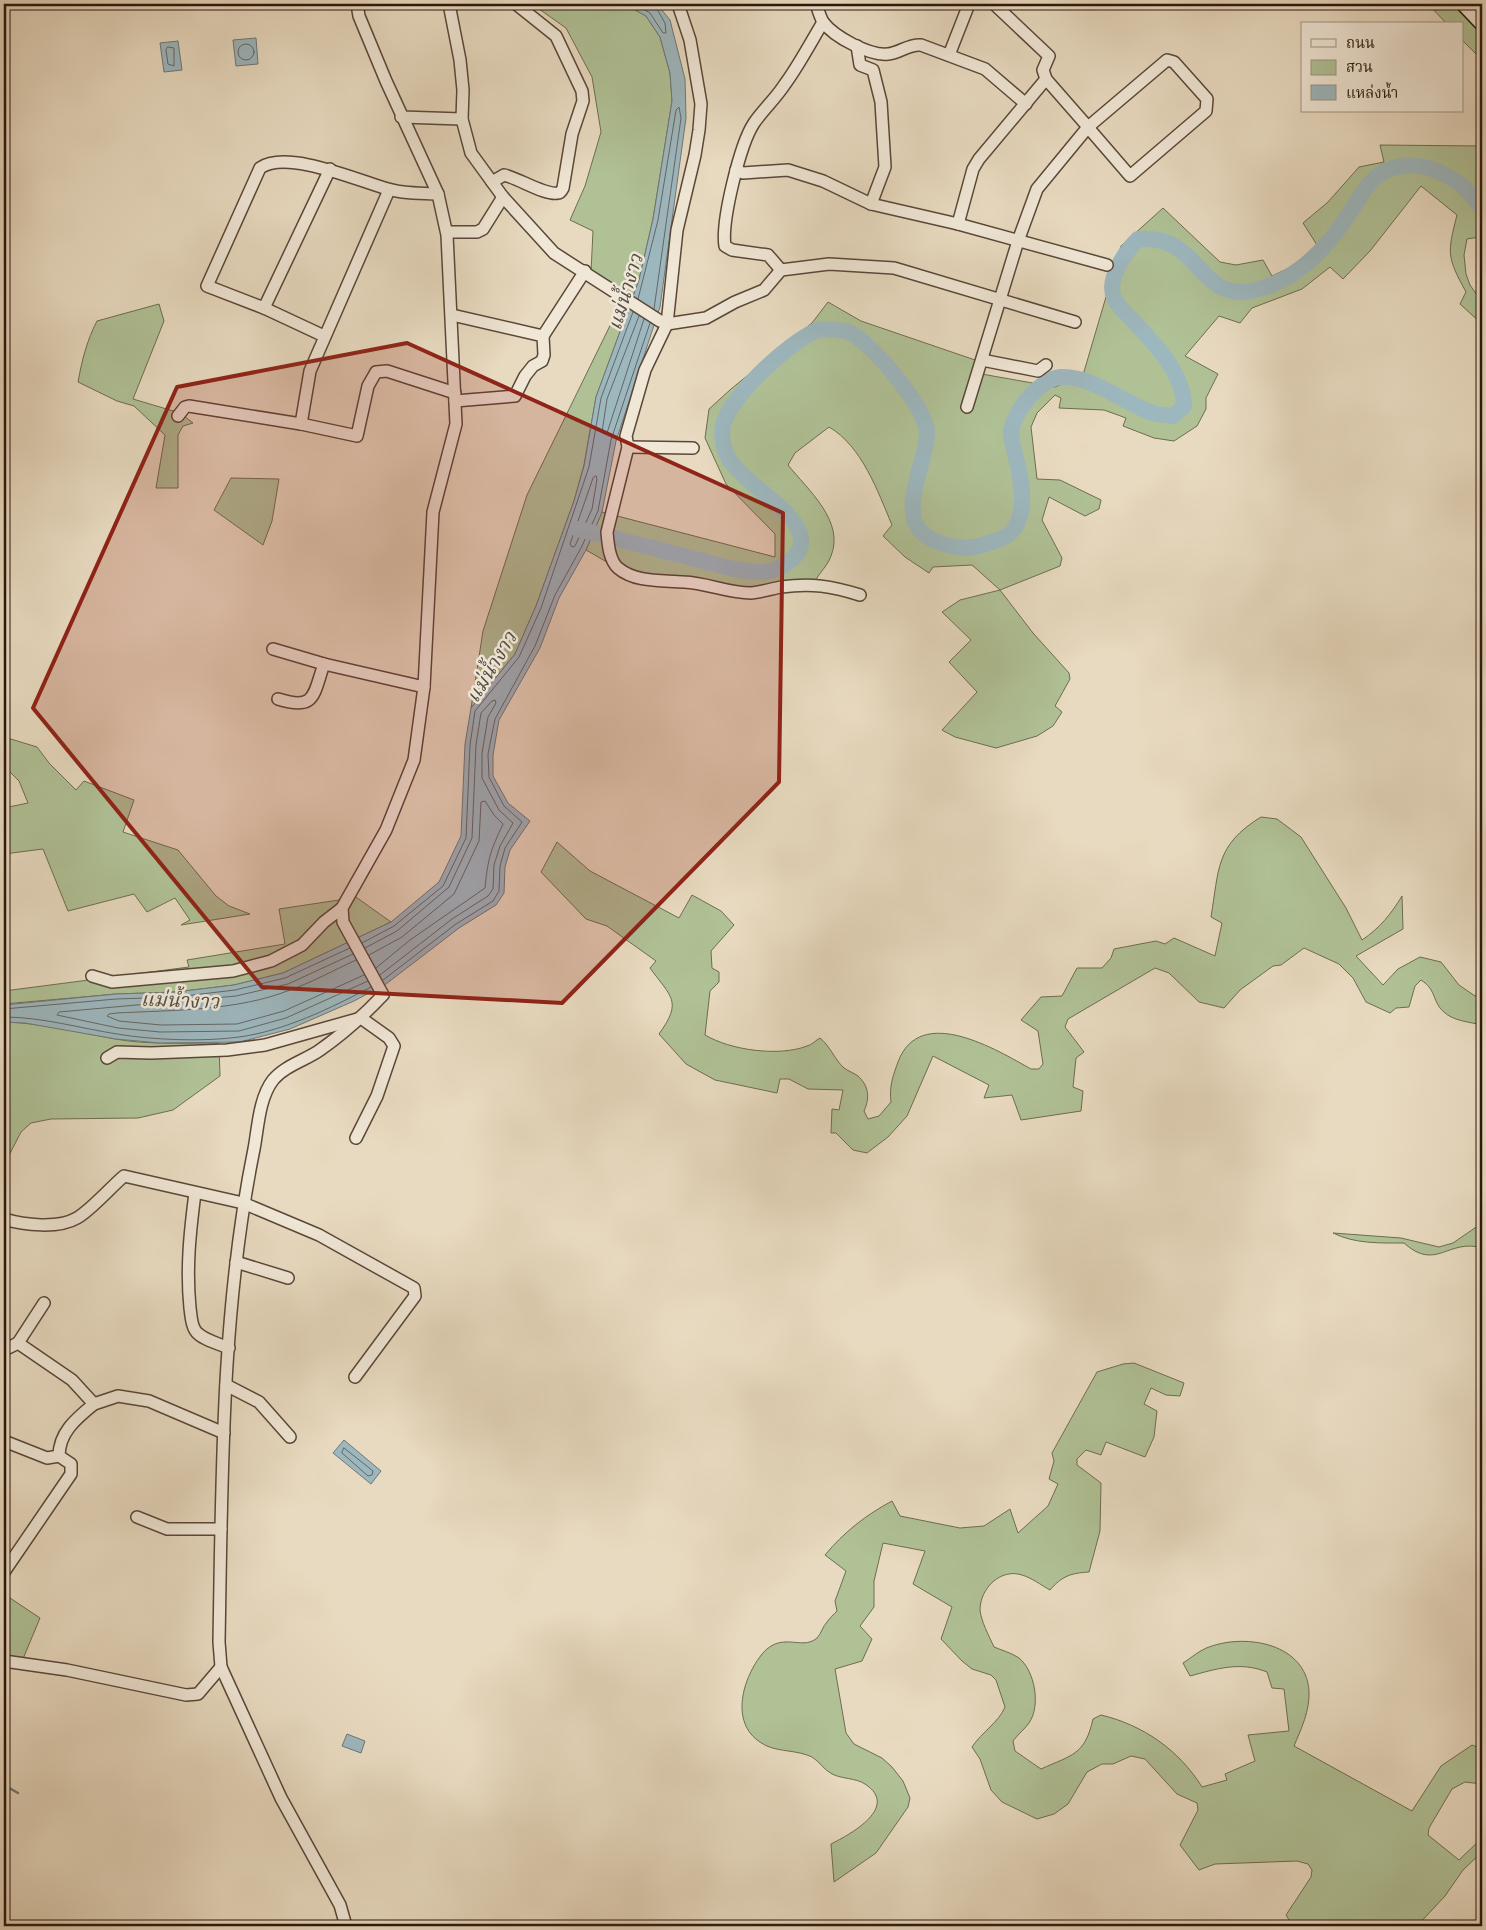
<svg xmlns="http://www.w3.org/2000/svg" width="1486" height="1930" viewBox="0 0 1486 1930" font-family="'IM FELL Double Pica','Noto Serif Thai',serif">
  <style>
    .green { fill: #b0c196; stroke: #6e6c51 }
    .water { fill: #9db7be; stroke: #6f7777 }
    .lines { fill: none; stroke-linecap: round; stroke-linejoin: round }
    .shore { stroke: #646665; stroke-width: 1 }
    .stream { stroke: #6f7777; stroke-width: 2.5 }
    .river { stroke: #9db7be; stroke-width: 16 }
    .street-casing { stroke: #5a4739; stroke-width: 14 }
    .secondary-casing { stroke: #2b160c; stroke-width: 19 }
    .street { stroke: #f0e7d6; stroke-width: 11 }
    .secondary { stroke: #f0e7d6; stroke-width: 16 }
    .marked { fill: #8f2418; fill-opacity: 0.2; stroke: #8f2418; stroke-width: 4; stroke-linejoin: round }
    .labels { text-anchor: middle; stroke-width: 5; stroke-linejoin: round; paint-order: stroke }
    .water-label { font-size: 20px; font-style: italic; fill: #534e4a; stroke: #f0e7d6 }
  </style>
  <rect width="100%" height="100%" fill="#e8dac0"/>
  <filter id="stains"><feTurbulence type="fractalNoise" baseFrequency=".004" numOctaves="4"/><feColorMatrix values="0 0 0 0 .2 0 0 0 0 .09 0 0 0 0 .02 0 0 0 .5 -.17"/></filter>
  <radialGradient id="worn" r=".72"><stop offset=".6" stop-color="#630" stop-opacity="0"/><stop offset="1" stop-color="#630" stop-opacity=".3"/></radialGradient>
  <!-- green -->
  <g class="green">
    <polygon points="532,4 618,4 630,7 646,16 660,37 670,73 672,101 653,219 639,280 596,397 584,465 574,501 536,606 515,654 471,708 483,631 527,495 626,293 591,272 593,231 570,220 585,186 601,132 592,77 566,28"/>
    <polygon points="1428,4 1452,4 1482,35 1482,60 1462,40 1462,24 1447,24"/>
    <path d="M1380 145 1482 146V245L1479 237 1467 239 1464 255 1466 274 1470 285 1482 302V324L1460 304 1466 292C1447 257 1447 254 1457 215L1421 186 1370 251 1343 279 1330 267 1302 289 1252 308 1240 323 1219 316 1185 356 1218 374 1206 398V409L1197 426 1174 441 1154 438 1123 426 1126 418 1104 410 1059 408 1061 398 1055 395 1037 413 1031 427 1037 479 1060 480 1101 500 1099 509 1085 516 1049 497 1042 520 1062 558 1060 566 1000 590 1033 633 1069 673 1070 679 1055 706 1062 712 1053 726 1037 736 996 748 955 737 942 730 977 692 949 662 971 640 942 612 960 600 1000 590 972 565 933 567 929 573 905 557 883 536 892 525C878 492 862 446 829 427L795 453 788 465C808 490 845 521 831 556 826 570 815 574 813 590L643 583 586 550 602 512 775 557V534L726 484 705 438 709 409 731 389 812 323 828 302 861 321 978 361 976 373 1055 387 1083 375 1121 246 1163 208 1220 262 1236 265 1263 260 1272 276 1297 264 1317 245 1303 223 1328 202 1359 167 1384 162Z"/>
    <path d="M159 304 164 321 133 399 180 413 193 423 183 426 178 435V488H156L165 435 134 406 117 401 78 382C82 360 87 340 97 321Z"/>
    <polygon points="231,478 279,479 272,521 263,545 214,510"/>
    <polygon points="4,737 37,747 49,763 76,790 84,781 134,800 123,832 178,850 216,896 229,906 250,914 181,925 190,920 175,898 147,912 134,894 68,911 43,849 4,854 4,808 28,803 19,781 4,766"/>
    <path d="M1261 817 1277 819 1301 837 1346 908 1362 940C1380 928 1391 914 1402 896L1403 929 1356 956 1383 985 1398 969 1420 957 1441 962 1459 985 1475 996 1482 994V1025C1470 1022 1453 1021 1444 1012 1432 1002 1437 990 1421 980L1415 986 1409 1007 1396 1008 1390 1013 1366 1002 1353 978 1339 964 1304 948 1281 965 1273 966 1240 990 1224 1008 1199 1002 1169 973 1155 968 1068 1019 1065 1027 1084 1052 1076 1058 1073 1087 1083 1091 1081 1111 1021 1120 1012 1095 984 1098 989 1085 933 1056 907 1116 888 1137 867 1153 853 1150 836 1133H831L832 1109 839 1110 843 1090 808 1089 789 1079H780L777 1093 715 1080 686 1064 659 1034C683 1001 671 997 650 968L656 961 607 926 586 919 541 872 557 842 590 871 679 918 692 895 721 911 734 925 711 951 712 968 719 972V982L710 991 705 1035C730 1050 779 1057 807 1046 812 1045 816 1040 820 1038 830 1046 835 1060 844 1068 848 1071 854 1073 858 1076 869 1086 870 1098 864 1111L868 1119 879 1116 891 1102C889 1086 893 1076 898 1062 920 1003 997 1050 1031 1069H1039L1043 1064 1038 1031 1021 1020 1041 997 1062 996 1077 968H1102L1111 958 1114 949 1156 941 1165 944 1174 938 1215 956 1222 923 1211 917C1219 870 1215 845 1261 817Z"/>
    <polygon points="346,890 391,922 283,973 234,985 176,992 116,994 4,1004 4,991 189,967 187,960 285,944 279,909 339,900"/>
    <path d="M4 1022C42 1023 78 1032 115 1039 149 1045 185 1043 219 1043L220 1076 173 1110 138 1118 51 1119 31 1123 21 1132 4 1165Z"/>
    <path d="M1482 1223V1248C1448 1238 1436 1272 1404 1243 1380 1243 1355 1244 1333 1233L1401 1238 1439 1247 1453 1243Z"/>
    <path d="M1134 1363 1184 1383 1180 1396 1166 1395 1151 1388 1144 1404 1157 1411 1154 1437 1145 1457 1106 1442 1101 1455 1086 1450 1077 1459V1465L1101 1483 1100 1531 1089 1572C1071 1573 1062 1576 1050 1590 1041 1585 1032 1578 1022 1575 1001 1568 980 1588 980 1610 981 1621 989 1636 994 1647 1001 1650 1012 1653 1019 1658 1035 1671 1041 1706 1029 1723 1024 1730 1018 1734 1013 1741L1015 1751 1041 1769C1072 1755 1085 1755 1093 1719L1101 1715C1143 1725 1179 1750 1202 1787L1227 1780 1225 1774 1255 1761 1248 1735 1289 1731 1284 1689 1272 1688 1267 1672C1240 1661 1216 1669 1190 1676L1183 1663C1191 1658 1200 1650 1209 1647 1247 1633 1306 1644 1309 1691 1310 1711 1301 1729 1294 1746L1412 1811 1441 1766 1472 1745 1482 1749V1784L1465 1782 1452 1789 1429 1828 1428 1835 1459 1860 1482 1838V1852L1463 1870 1445 1896 1417 1926H1290L1291 1923 1286 1915 1311 1877 1312 1870 1308 1864 1297 1861 1215 1864 1199 1870 1180 1845 1198 1810 1197 1803 1177 1794 1145 1759 1131 1756 1113 1764H1102L1087 1772 1068 1804 1054 1814 1037 1819 1002 1802 991 1790 980 1759 972 1747C982 1732 999 1722 1005 1707L996 1680 991 1675 972 1669 962 1661 941 1639 952 1607 913 1584 925 1551 883 1543 874 1581V1607L860 1626 872 1639 862 1661 835 1669 846 1733 854 1744 882 1758 892 1767 903 1781 910 1798 908 1807 876 1853 834 1882 831 1844C851 1834 900 1807 865 1784 856 1778 842 1779 832 1774 824 1770 819 1761 812 1757 797 1750 781 1752 767 1746 730 1729 740 1685 759 1658 780 1628 801 1652 817 1638 821 1634 823 1626 827 1622 830 1618 834 1614 837 1611L835 1601 846 1571 825 1555C844 1532 866 1515 892 1501L900 1516 960 1528 984 1526 1010 1509 1018 1533 1048 1506 1058 1484 1049 1479 1054 1461 1052 1453 1097 1372 1123 1364Z"/>
    <polygon points="4,1594 40,1618 20,1666 4,1664"/>
  </g>
  <!-- water -->
  <g class="water">
    <polygon points="618,4 657,4 670,20 685,79 686,118 660,307 616,441 602,512 586,550 559,598 540,648 499,720 493,755 493,776 508,803 530,821 510,850 505,867 504,893 496,905 459,928 386,984 354,1001 290,1029 240,1042 160,1043 116,1039 25,1023 4,1022 4,1005 116,994 176,992 234,985 283,973 391,922 439,882 461,836 465,744 471,708 515,654 536,606 574,501 584,466 596,397 639,280 653,219 672,101 670,73 660,37 646,16 630,7"/>
    <polygon points="256,38 258,64 236,66 233,40"/>
    <polygon points="178,41 182,70 164,72 160,43"/>
    <polygon points="344,1440 381,1471 371,1484 333,1453"/>
    <polygon points="347,1734 365,1741 361,1753 342,1746"/>
  </g>
  <g class="lines">
    <!-- shore -->
    <g class="shore">
      <polyline points="635,4 650,13 663,33 666,33 665,23 654,4"/>
      <circle cx="246" cy="52" r="8"/>
      <polygon points="168,47 174,48 174,66 168,64 166,50"/>
      <polyline points="638,299 658,220 676,110 679,107 681,118 654,309"/>
      <polyline points="639,316 607,399 602,432 604,434 607,433 644,319"/>
      <polygon points="596,476 597,479 592,509 575,546 572,547 570,544 593,478"/>
      <polyline points="362,943 394,926 443,886 466,838 470,745 475,711 519,657 541,608 589,467 601,398 633,312"/>
      <polyline points="365,948 397,931 449,887 472,838 476,745 481,713 492,701 495,700 496,703 488,717 482,753 482,778 499,810 513,823 500,846 494,865 493,889 488,896 452,919 380,975"/>
      <polyline points="353,954 288,984 236,996 59,1012 57,1015 118,1028 160,1032 239,1031 286,1018 368,981"/>
      <path d="M369 955 402 937 454 894 479 841 481 802 485 801 494 815 503 824C490 852 488 858 485 888L410 940 376 968"/>
      <path d="M356 960C334 970 313 982 290 990 237 1011 174 1010 117 1013L109 1014 107 1016 119 1021 161 1025 237 1024 284 1011 364 975"/>
      <polyline points="383,980 456,924 493,901 499,891 500,866 505,848 522,822 504,806 489,777 488,754 495,719 535,646 555,595 581,548 598,511 611,440 650,323"/>
      <polyline points="4,1009 116,999 176,997 235,990 285,978 350,948"/>
      <path d="M4 1017C42 1017 79 1028 117 1034 152 1040 204 1042 239 1037 284 1031 331 1008 371 987"/>
      <polygon points="344,1448 373,1471 372,1475 368,1476 342,1453"/>
    </g>
    <!-- stream -->
    <polyline class="stream" points="4,1785 18,1793"/>
    <!-- river -->
    <path class="river" d="M578 529C615 538 652 548 688 557 712 563 740 573 765 572 780 570 803 557 801 539 799 510 739 482 727 455 724 450 722 438 722 432 722 402 791 340 818 330 827 328 846 330 853 334 874 347 927 408 927 433 927 461 896 514 925 535 939 546 966 551 982 545 991 542 1002 540 1009 534 1030 517 1021 477 1015 454 1014 447 1010 438 1011 431 1014 418 1022 404 1031 395 1039 387 1049 378 1061 377 1089 375 1124 402 1150 412 1157 415 1165 415 1173 416L1184 406C1184 375 1156 345 1136 324 1129 316 1118 308 1114 297 1106 279 1126 251 1138 239 1200 233 1197 301 1251 291 1295 282 1326 250 1349 214 1358 201 1368 181 1382 173 1417 152 1464 178 1482 209"/>
    <defs>
      <g id="street">
        <polyline points="449,4 460,60 463,90 462,119 471,153 503,197 554,253 660,321 667,324 706,318 735,302 764,290 781,270 829,264 894,268 1075,322"/>
        <path d="M678 4 690 40 701 104 699 130 695 155 677 230 667 324 645 370 626 436 628 447 607 532C608 543 609 560 618 568 636 583 662 580 684 582 707 583 728 593 751 593 761 592 771 589 781 587 812 583 831 586 860 595"/>
        <path d="M816 4C818 9 820 17 823 22 834 37 870 56 888 54 900 53 908 44 921 45L985 69 1026 104"/>
        <polyline points="857,46 860,65 873,70 881,102 885,167 871,204"/>
        <polyline points="949,55 969,4"/>
        <polyline points="401,117 462,119"/>
        <polyline points="736,170 743,173 788,170 823,181 871,204 958,224 1107,265"/>
        <path d="M492 182 504 175C518 178 546 196 558 193 561 193 562 190 563 188L572 134 583 101 582 91 556 36 516 4"/>
        <polyline points="958,224 973,169 979,159 1046,79"/>
        <polyline points="447,232 477,232 483,229 503,197"/>
        <path d="M781 270 768 255 732 250 725 246C721 222 740 144 754 123 763 110 776 98 785 84 799 65 811 42 823 22"/>
        <polyline points="264,308 330,169"/>
        <polyline points="452,315 543,336 544,355 542,361 533,366 525,376 515,396 455,401"/>
        <path d="M324 336 264 308 207 286 260 168C287 149 359 181 388 189 403 194 422 193 438 194"/>
        <polyline points="543,336 585,271"/>
        <polyline points="982,360 1038,371 1046,365"/>
        <polyline points="967,407 1018,241 1037,189 1088,127 1167,60 1174,62 1207,99 1206,111 1130,176 1092,132 1088,127 1046,79 1043,70 1049,56 994,4"/>
        <polyline points="178,416 185,407 189,406 301,424 357,436 368,386 376,372 387,371 455,393"/>
        <polyline points="301,424 310,371 389,190"/>
        <polyline points="628,447 693,448"/>
        <polyline points="273,649 324,664 424,687"/>
        <path d="M278 699C316 711 313 695 324 664"/>
        <polyline points="92,976 112,982 233,971 271,961 302,945 324,922 342,908"/>
        <polyline points="107,1058 117,1052 151,1053 227,1050 265,1045 361,1018 389,1038 394,1046 377,1096 356,1138"/>
        <path d="M195 1193C190 1232 186 1268 190 1308 191 1314 191 1324 195 1330 200 1339 219 1344 229 1348"/>
        <path d="M4 1219C24 1225 58 1229 77 1218 91 1210 111 1187 124 1176L243 1203 319 1235 414 1288 415 1296 355 1377"/>
        <polyline points="236,1262 288,1278"/>
        <polyline points="4,1350 18,1343 44,1303"/>
        <polyline points="226,1385 259,1402 290,1437"/>
        <polyline points="94,1404 118,1396 149,1401 224,1433"/>
        <polyline points="4,1441 47,1458 59,1456"/>
        <polyline points="137,1517 167,1529 221,1529"/>
        <path d="M4 1572 71 1474V1464L59 1456C59 1432 77 1418 94 1404L72 1380 18 1343"/>
        <polyline points="4,1661 67,1670 186,1695 198,1694 221,1667"/>
        <path d="M346 1926 340 1905 281 1798 221 1667 219 1642C222 1478 221 1311 254 1149 258 1128 259 1098 273 1080 284 1066 306 1060 320 1050 343 1034 364 1015 383 995L343 922 342 908 386 830 414 760 424 687 433 512 456 424 447 235 438 194 386 81 359 16 357 4"/>
      </g>
      <polyline id="secondary" points="1465,4 1482,22"/>
    </defs>
    <!-- street casing -->
    <use href="#street" class="street-casing"/>
    <!-- secondary casing -->
    <use href="#secondary" class="secondary-casing"/>
    <!-- street -->
    <use href="#street" class="street"/>
    <!-- secondary -->
    <use href="#secondary" class="secondary"/>
  </g>
  <!-- marked area -->
  <path class="marked" d="M407 343 783 513 779 782 562 1003 262 987 33 708 177 387Z"/>
  <g class="labels">
    <!-- water labels -->
    <g class="water-label">
      <text transform="translate(625 292) rotate(-73)" y="7">แม่น้ำงาว</text>
      <text transform="translate(491 667) rotate(-59)" y="7">แม่น้ำงาว</text>
      <text transform="translate(180 1000) rotate(2)" y="7">แม่น้ำงาว</text>
    </g>
  </g>
  <!-- margin -->
  <rect width="1486" height="1930" fill="none" stroke="#e8dac0" stroke-width="20"/>
  <rect x="5" y="5" width="1476" height="1920" fill="none" stroke="#2b160c" stroke-width="2.5"/>
  <rect x="10" y="10" width="1466" height="1910" fill="none" stroke="#2b160c"/>
  <!-- legend -->
  <rect x="1301" y="22" width="162" height="90" fill="#f0e7d6" stroke="#a19385"/>
  <rect x="1311" y="39" width="25" height="8" fill="#f0e7d6" stroke="#a19385"/>
  <text x="1346" y="48" font-size="15" fill="#2b160c">ถนน</text>
  <rect x="1311" y="60" width="25" height="15" fill="#b0c196" stroke="#a19385"/>
  <text x="1346" y="72" font-size="15" fill="#2b160c">สวน</text>
  <rect x="1311" y="85" width="25" height="15" fill="#9db7be" stroke="#a19385"/>
  <text x="1346" y="98" font-size="15" fill="#2b160c">แหล่งน้ำ</text>
  <rect width="100%" height="100%" filter="url(#stains)"/>
  <rect width="100%" height="100%" fill="url(#worn)"/>
</svg>
